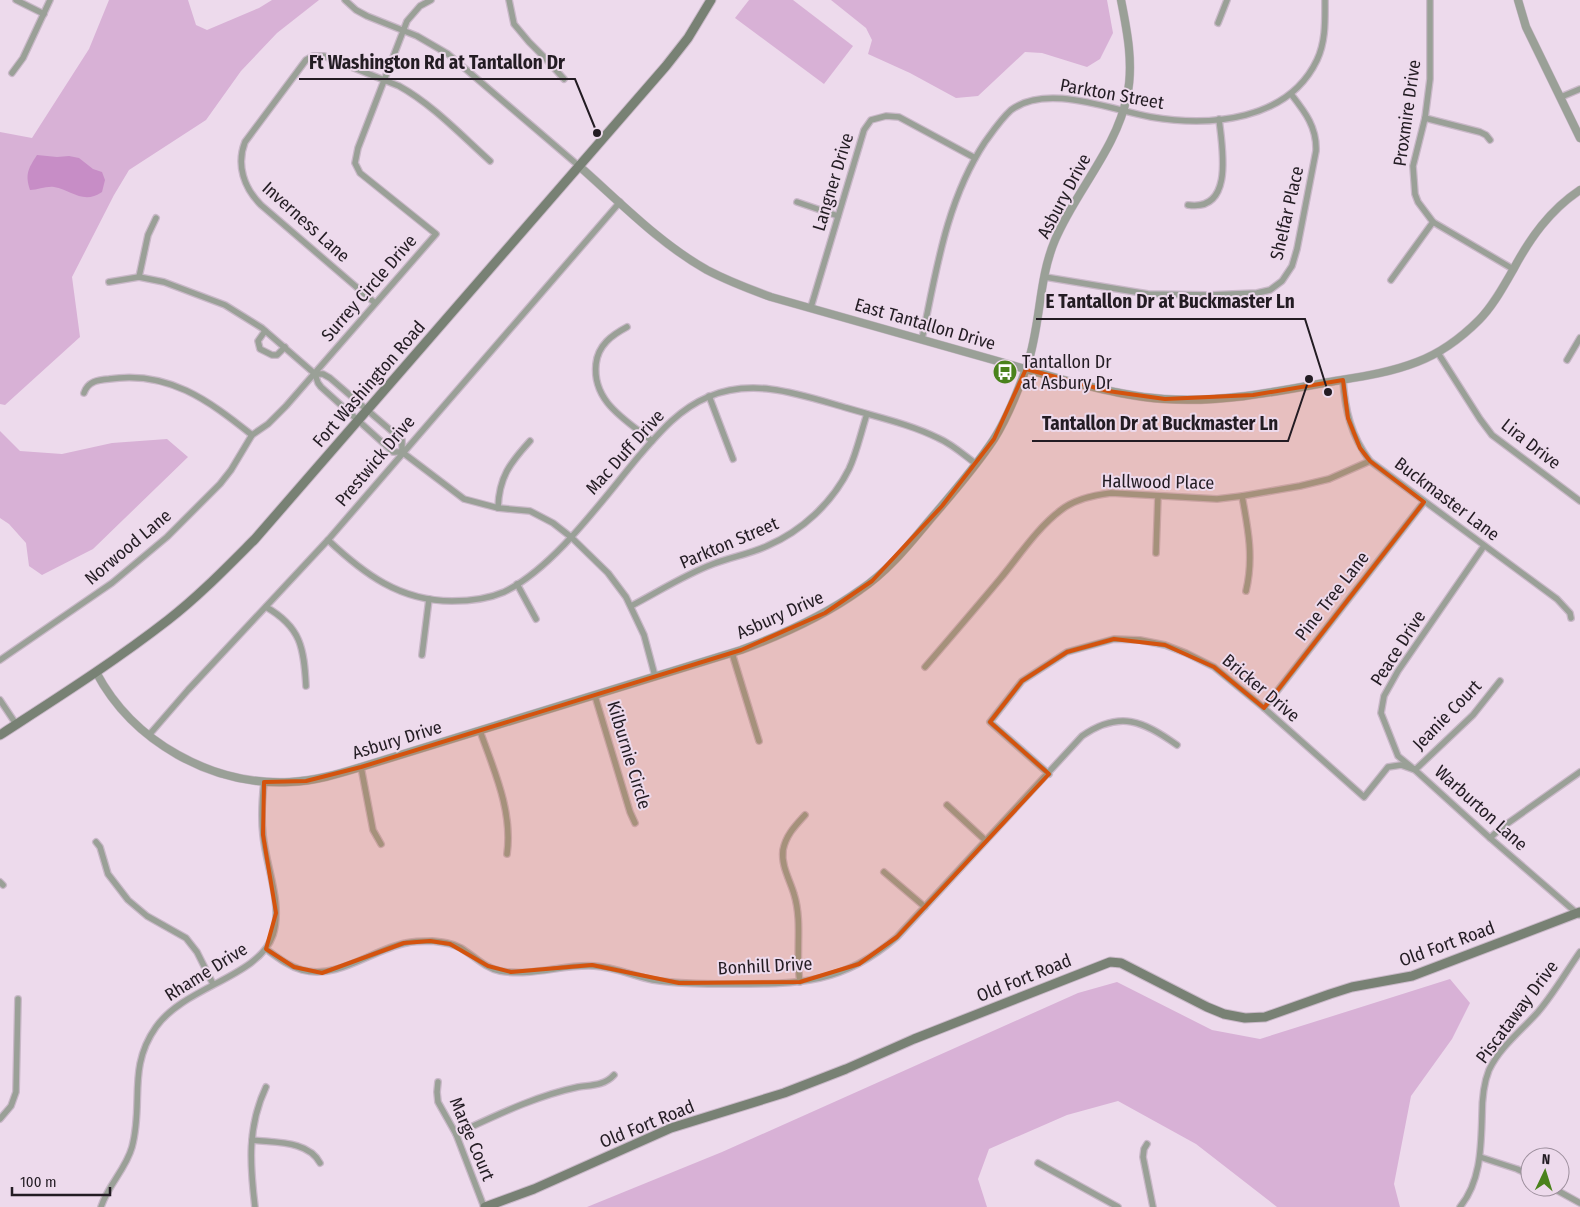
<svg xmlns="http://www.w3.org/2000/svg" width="1580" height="1207" viewBox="0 0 1580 1207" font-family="'Fira Sans Condensed',sans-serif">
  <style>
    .green { fill: #d8b1d6 }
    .water { fill: #c78dc6 }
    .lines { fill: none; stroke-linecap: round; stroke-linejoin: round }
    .minor-casing { stroke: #c9b8c8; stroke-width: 8 }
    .tertiary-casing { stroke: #c9b8c8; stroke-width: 9 }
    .secondary-casing { stroke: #c9b8c8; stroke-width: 11 }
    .minor { stroke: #9aa097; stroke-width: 5.5 }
    .tertiary { stroke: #9aa097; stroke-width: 8 }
    .secondary { stroke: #788174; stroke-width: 9 }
    .marked { fill: #d4530e; fill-opacity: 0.2; stroke: #d4530e; stroke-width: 4; stroke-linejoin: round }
    .labels { text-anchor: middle; stroke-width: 4; stroke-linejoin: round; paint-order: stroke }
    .street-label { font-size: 18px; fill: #231c23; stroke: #eddaec }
    .poi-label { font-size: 18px; fill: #231c23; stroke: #eddaec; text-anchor: start }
    .leader { fill: none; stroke: #231c23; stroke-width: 2 }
    .callout-dot { fill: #231c23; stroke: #eddaec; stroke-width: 2 }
    .callout-label { font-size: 19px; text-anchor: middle; font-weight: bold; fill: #231c23; stroke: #eddaec; stroke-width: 4; stroke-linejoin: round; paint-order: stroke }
  </style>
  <rect width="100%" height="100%" fill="#eddaec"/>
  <!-- green -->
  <g class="green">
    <polygon points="109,0 188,0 196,25 207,30 259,8 272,0 319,0 277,33 241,71 206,120 129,170 114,195 72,277 80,337 5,405 0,404 0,132 32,138 89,49"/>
    <polygon points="749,0 793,0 853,46 824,84 735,18"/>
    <polygon points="831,0 1107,0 1113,33 1100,59 1087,67 1042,53 1025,52 978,96 956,98 910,73 868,54 872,40 866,28"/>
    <polygon points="0,431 20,451 62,454 112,443 167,439 188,457 93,549 42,575 29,566 26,543 9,524 0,518"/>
    <polygon points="1450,979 1470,1003 1452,1039 1411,1096 1394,1184 1400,1207 1277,1207 1196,1144 1118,1101 1067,1115 989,1149 978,1179 987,1207 587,1207 722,1152 1078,993 1117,982 1212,1030 1260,1039"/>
  </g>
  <!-- water -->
  <path class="water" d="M37 155 57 157 69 156 79 158 93 169 102 172 105 180 102 192C83 205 72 190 54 187 46 186 38 190 30 190 25 174 28 169 37 155Z"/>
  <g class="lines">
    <defs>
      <g id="minor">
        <polyline points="16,0 44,14"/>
        <polyline points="345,0 356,10 367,16 417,36 448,54 579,166"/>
        <polyline points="509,0 514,24 529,42 545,58 564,79"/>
        <polyline points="1430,0 1430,79 1425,118 1413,166 1415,194 1418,202 1433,222 1513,269"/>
        <polyline points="1218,23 1227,0"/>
        <polyline points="12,73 23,58 50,0"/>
        <polyline points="1561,97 1580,89"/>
        <polyline points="1425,118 1480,132 1486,135 1490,140"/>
        <polyline points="797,202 838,216"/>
        <path d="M1188 205C1235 212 1222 146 1219 119"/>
        <polyline points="139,277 148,235 156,218"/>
        <path d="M1045 277 1148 294 1209 295 1257 293 1270 290 1282 281 1292 266 1297 249 1316 151C1317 127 1305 112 1291 94"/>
        <polyline points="1391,280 1433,222"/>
        <polyline points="109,282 139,277 164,282 225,305 262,328 315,374 318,383 321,387 393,452 402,452"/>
        <path d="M375 303 261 205C244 188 236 165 245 142L306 60 313 56H324L399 86C432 104 462 136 490 161"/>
        <polyline points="811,307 864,130 871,120 886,116 899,117 975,158"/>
        <path d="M627 327C612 335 598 345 596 364 592 402 626 420 652 441"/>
        <polyline points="265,331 258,341 260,349 272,355 277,355 285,347"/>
        <path d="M922 339C936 272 946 201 985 142 993 131 1001 119 1011 110 1047 83 1111 110 1151 117 1210 127 1288 121 1317 60 1326 41 1325 20 1325 0"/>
        <polyline points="1438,353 1480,419 1492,435 1580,501"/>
        <polyline points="1567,360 1580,338"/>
        <polyline points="315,374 323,374 330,378 402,440 402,452"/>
        <path d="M1343 380C1345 410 1351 436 1370 461L1557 599 1570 613 1571 618"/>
        <path d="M84 393C88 381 98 380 109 379 168 370 208 400 252 435"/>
        <polyline points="709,396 733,459"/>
        <polyline points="402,452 464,499 498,508 530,511 553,523 571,537 608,573 626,597 644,635 655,676"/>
        <path d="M1242 496C1248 528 1254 558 1246 591"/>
        <path d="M498 508C499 477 510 463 530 441"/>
        <path d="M328 540C364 574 400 601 452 601 469 601 488 599 504 592 554 568 603 499 639 456 659 433 679 409 708 397 754 377 802 395 847 408 877 417 910 424 938 438 952 444 964 455 976 464"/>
        <polyline points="1484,546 1398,671 1384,696 1381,713 1398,756 1415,770 1473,715 1500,681"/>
        <polyline points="1156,553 1158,496"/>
        <polyline points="517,584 536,619"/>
        <path d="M631 606C658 592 684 575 713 564 731 557 750 554 767 546 802 531 832 503 849 469 857 452 861 432 867 414"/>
        <path d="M266 607C301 627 304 648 306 686"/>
        <polyline points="732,653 759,741"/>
        <polyline points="422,655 429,599"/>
        <polyline points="0,660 112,583 167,537 220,484 231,470 252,435 268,424 286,406 436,234 360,173 355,163 358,148 407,21 420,6 431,0"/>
        <path d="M925 667C950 638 975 609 1000 579 1019 556 1037 528 1061 510 1075 499 1094 495 1111 493L1217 499 1242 496 1300 486 1329 479 1370 461"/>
        <polyline points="595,696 630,812 635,823"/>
        <polyline points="0,700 16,724"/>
        <polyline points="1264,708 1424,502"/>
        <path d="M480 731C494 770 513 812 507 854"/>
        <polyline points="149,735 188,690 328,540 620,202"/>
        <polyline points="361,767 373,830 381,844"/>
        <polyline points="1049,774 990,722 1022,681 1067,652 1114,639 1140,640 1165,645 1186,653 1214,667 1264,708 1364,797 1388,767 1401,765 1415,770 1490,838 1579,915"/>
        <polyline points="947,805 985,840"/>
        <polyline points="1490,838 1501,828 1580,772"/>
        <polyline points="96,842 100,847 108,874 128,900 147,916 186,938 197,952 213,984"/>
        <polyline points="884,872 925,907"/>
        <polyline points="0,882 3,885"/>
        <path d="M266 949C277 957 288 966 302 970 338 980 371 950 406 943 414 941 424 941 432 941 442 942 452 943 461 948 474 956 485 968 500 971 532 977 563 964 594 966 615 967 633 976 653 980 679 984 705 984 732 984 800 984 843 984 897 937L1082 736C1120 710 1143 721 1177 745"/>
        <path d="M800 982C795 954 803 923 794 894 790 880 781 866 783 850 786 835 795 826 805 815"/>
        <polyline points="438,1082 437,1092 438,1102 456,1134 484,1207"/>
        <polyline points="0,1119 11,1106 16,1092 18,999"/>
        <path d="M456 1134C495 1116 535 1096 578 1087 591 1085 604 1086 614 1075"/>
        <path d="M252 1140C274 1143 308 1140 320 1163"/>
        <polyline points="1147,1144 1144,1149 1143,1157 1153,1207"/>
        <polyline points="1480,1157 1517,1169 1530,1175"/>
        <polyline points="1038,1163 1118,1207"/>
        <polyline points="1551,1187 1580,1203"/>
        <path d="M101 1207C108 1185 126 1169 132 1147 144 1103 127 1068 156 1027 185 986 259 977 273 935 283 903 266 867 263 835 261 817 262 800 264 782"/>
        <path d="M255 1207C250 1165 247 1127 266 1087"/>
        <path d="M1460 1207C1481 1181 1481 1147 1482 1116 1482 1100 1483 1085 1489 1070 1500 1047 1522 1030 1538 1012 1554 993 1566 972 1580 952"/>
      </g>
      <g id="tertiary">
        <polyline points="1518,0 1526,27 1580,138"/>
        <path d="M579 166C620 202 659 243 707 270 728 281 749 289 771 297L1075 383C1105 390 1134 397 1164 399 1219 403 1275 392 1329 382 1359 377 1389 373 1417 362 1441 353 1462 337 1479 320 1493 306 1503 287 1513 270 1530 238 1550 210 1580 190"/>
        <path d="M96 672C133 742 212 786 290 782 315 781 338 774 361 767L741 650C784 634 824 616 860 590 887 572 908 546 928 522 951 495 975 468 994 439 1008 417 1018 391 1027 366 1041 325 1038 280 1055 240 1075 192 1117 148 1127 96 1134 65 1127 30 1121 0"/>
      </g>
      <g id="secondary">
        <path d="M0 735C57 698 114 662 168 620 199 596 227 567 255 539L666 66 688 38 711 0"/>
        <polyline points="485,1207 534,1189 671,1128 784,1093 846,1069 914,1039 1110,962 1121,963 1207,1007 1224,1014 1245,1018 1265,1017 1330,994 1352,987 1412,976 1580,912"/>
      </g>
    </defs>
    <!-- minor casing -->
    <use href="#minor" class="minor-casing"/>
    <!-- tertiary casing -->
    <use href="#tertiary" class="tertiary-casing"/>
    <!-- secondary casing -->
    <use href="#secondary" class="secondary-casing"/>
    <!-- minor -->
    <use href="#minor" class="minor"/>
    <!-- tertiary -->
    <use href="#tertiary" class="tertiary"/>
    <!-- secondary -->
    <use href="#secondary" class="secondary"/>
  </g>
  <!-- marked area -->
  <path class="marked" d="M1026 369 1108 391 1165 399 1253 395 1343 380 1348 418 1360 448 1370 461 1424 502 1264 708 1214 667 1165 645 1114 639 1067 652 1022 681 990 722 1049 774 897 937 859 964 800 982 679 983 592 965 511 972 488 966 450 944 430 941 404 943 322 973 294 967 266 949 276 913 263 835 264 782 306 781 361 767 741 650 825 613 872 581 942 506 994 439Z"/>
  <!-- icons -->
  <defs>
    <symbol id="bus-disc" viewBox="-11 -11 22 22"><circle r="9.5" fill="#4a821c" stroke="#eddaec"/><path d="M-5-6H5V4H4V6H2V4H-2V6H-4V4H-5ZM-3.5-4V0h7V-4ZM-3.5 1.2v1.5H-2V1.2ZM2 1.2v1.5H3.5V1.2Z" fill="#fff"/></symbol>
  </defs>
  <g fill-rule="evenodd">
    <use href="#bus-disc" x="991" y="358" width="28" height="28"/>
  </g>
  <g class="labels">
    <!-- street labels -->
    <g class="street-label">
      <text transform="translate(1112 94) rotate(10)" y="6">Parkton Street</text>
      <text transform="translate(1407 113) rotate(-82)" y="6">Proxmire Drive</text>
      <text transform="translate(833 182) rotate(-73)" y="6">Langner Drive</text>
      <text transform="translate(1064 196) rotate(-62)" y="6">Asbury Drive</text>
      <text transform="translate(1287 213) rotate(-77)" y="6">Shelfar Place</text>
      <text transform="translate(306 222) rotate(42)" y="6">Inverness Lane</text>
      <text transform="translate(369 288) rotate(-49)" y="6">Surrey Circle Drive</text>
      <text transform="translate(925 324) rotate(16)" y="6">East Tantallon Drive</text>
      <text transform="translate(369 384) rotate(-49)" y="6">Fort Washington Road</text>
      <text transform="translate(1531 444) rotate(38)" y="6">Lira Drive</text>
      <text transform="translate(625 452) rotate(-48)" y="6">Mac Duff Drive</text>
      <text transform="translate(375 461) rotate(-50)" y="6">Prestwick Drive</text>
      <text transform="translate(1158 482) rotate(1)" y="6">Hallwood Place</text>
      <text transform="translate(1447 499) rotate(37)" y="6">Buckmaster Lane</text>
      <text transform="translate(729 543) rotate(-23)" y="6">Parkton Street</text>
      <text transform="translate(128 547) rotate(-40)" y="6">Norwood Lane</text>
      <text transform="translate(1332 596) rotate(-52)" y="6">Pine Tree Lane</text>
      <text transform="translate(780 615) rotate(-24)" y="6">Asbury Drive</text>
      <text transform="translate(1398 648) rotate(-57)" y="6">Peace Drive</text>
      <text transform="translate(1261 688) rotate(40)" y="6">Bricker Drive</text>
      <text transform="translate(1447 715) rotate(-46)" y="6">Jeanie Court</text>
      <text transform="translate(397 740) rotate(-17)" y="6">Asbury Drive</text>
      <text transform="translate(629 755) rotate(73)" y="6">Kilburnie Circle</text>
      <text transform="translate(1481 808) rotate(42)" y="6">Warburton Lane</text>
      <text transform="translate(1447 944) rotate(-20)" y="6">Old Fort Road</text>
      <text transform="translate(765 966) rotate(-3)" y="6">Bonhill Drive</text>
      <text transform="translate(206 972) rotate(-32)" y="6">Rhame Drive</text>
      <text transform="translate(1024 978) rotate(-22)" y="6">Old Fort Road</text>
      <text transform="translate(1517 1012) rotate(-53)" y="6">Piscataway Drive</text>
      <text transform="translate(647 1124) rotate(-22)" y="6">Old Fort Road</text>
      <text transform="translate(472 1139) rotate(67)" y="6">Marge Court</text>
    </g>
    <!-- poi labels -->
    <g class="poi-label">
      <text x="1022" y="368">Tantallon Dr<tspan x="1022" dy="21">at Asbury Dr</tspan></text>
    </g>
  </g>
  <!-- callouts -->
  <path class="leader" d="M597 133L575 79H299M1328 392L1305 319H1036M1309 379L1288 441H1032"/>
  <g class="callout-dot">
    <circle cx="597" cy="133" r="5"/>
    <circle cx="1328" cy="392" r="5"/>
    <circle cx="1309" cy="379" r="5"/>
  </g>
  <g class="callout-label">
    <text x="437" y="69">Ft Washington Rd at Tantallon Dr</text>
    <text x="1170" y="308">E Tantallon Dr at Buckmaster Ln</text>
    <text x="1160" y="430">Tantallon Dr at Buckmaster Ln</text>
  </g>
  <!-- north arrow -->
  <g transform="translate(1545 1172) rotate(4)"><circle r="24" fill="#eddaec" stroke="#9c8e9c"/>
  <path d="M0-4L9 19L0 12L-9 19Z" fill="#4a821c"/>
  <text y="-8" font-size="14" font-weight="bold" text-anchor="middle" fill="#231c23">N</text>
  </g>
  <!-- scale -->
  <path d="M12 1187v8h98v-8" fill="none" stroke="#231c23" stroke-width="2.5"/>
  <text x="20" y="1187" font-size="15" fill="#231c23" stroke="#eddaec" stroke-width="4" paint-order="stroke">100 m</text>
</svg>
